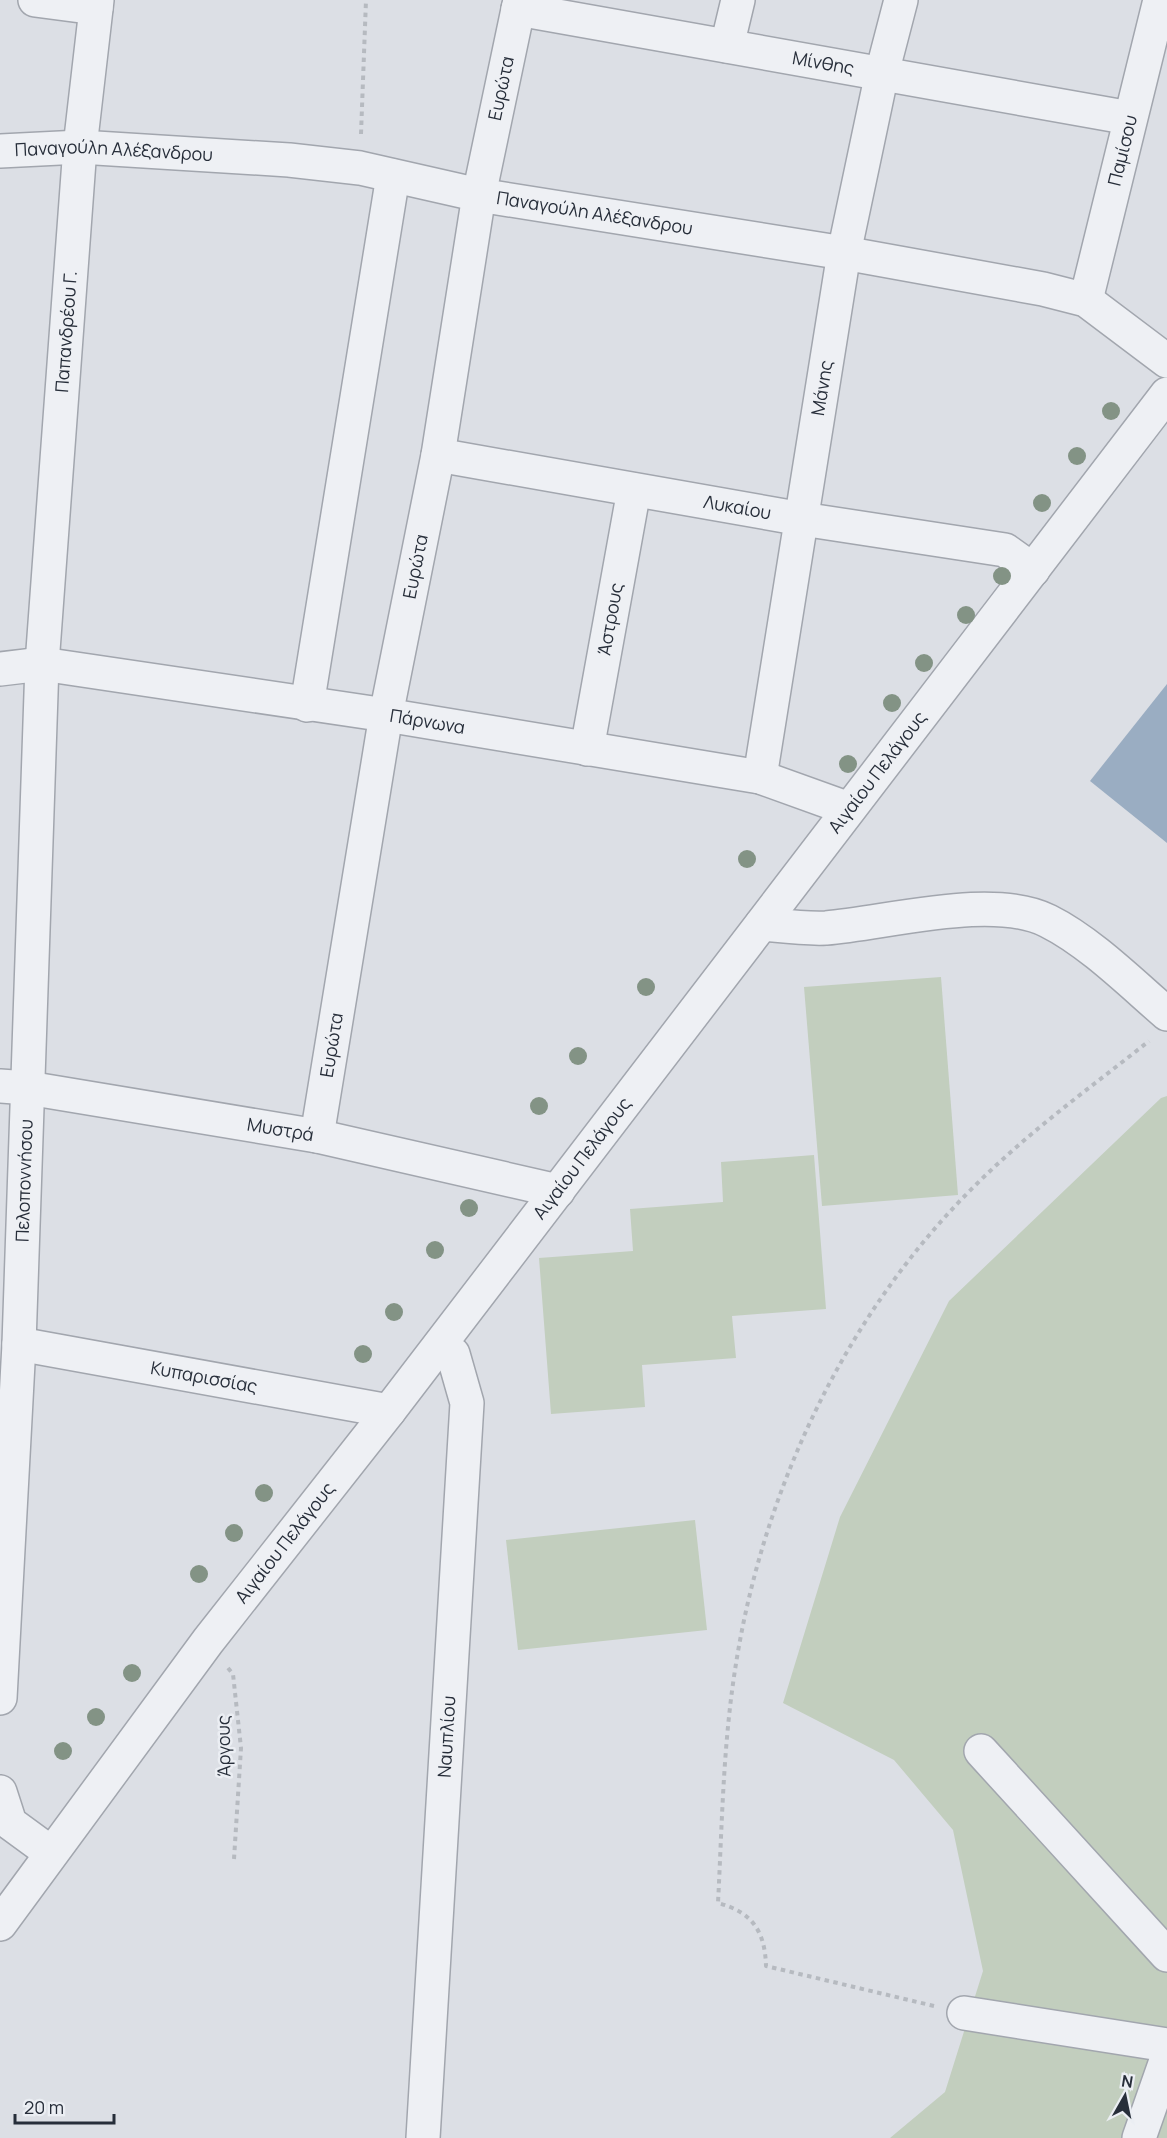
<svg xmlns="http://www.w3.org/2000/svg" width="1167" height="2138" viewBox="0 0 1167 2138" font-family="Manrope,sans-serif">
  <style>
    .green { fill: #c2cebe }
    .water { fill: #9aadc2 }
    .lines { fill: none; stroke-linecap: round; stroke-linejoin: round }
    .minor-casing { stroke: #a2a6ae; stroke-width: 36 }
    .path { stroke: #b6bac0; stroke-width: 4; stroke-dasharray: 4.5 4.5; stroke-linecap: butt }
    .minor { stroke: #eef0f4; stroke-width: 33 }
    .tree { fill: #839385 }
    .labels { text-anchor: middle; stroke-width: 5; stroke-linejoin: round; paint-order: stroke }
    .street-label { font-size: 18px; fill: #272e3a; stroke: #ebeef3 }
  </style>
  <rect width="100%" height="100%" fill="#dcdfe5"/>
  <!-- green -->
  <g class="green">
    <polygon points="941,977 958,1195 822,1206 804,987"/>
    <polygon points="1167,1096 1167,2138 890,2138 945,2092 983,1971 953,1830 894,1760 783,1703 840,1517 949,1301 1161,1098"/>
    <polygon points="814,1155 826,1309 732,1316 736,1358 642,1365 645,1407 551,1414 539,1258 633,1251 630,1209 723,1202 721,1162"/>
    <polygon points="695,1520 707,1630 518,1650 506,1540"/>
  </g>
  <!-- water -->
  <polygon class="water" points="1167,684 1167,843 1090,781"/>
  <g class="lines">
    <defs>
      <g id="minor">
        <polyline points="35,0 96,8"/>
        <path id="s1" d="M518 9 1130 118"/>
        <polyline points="727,46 738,0"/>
        <path id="s2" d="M0 151 80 147 289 160 360 168 479 195 844 253 1043 289 1086 300 1167 361"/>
        <path id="s3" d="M1086 300 1160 0"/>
        <path id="s4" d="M438 455 802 519 1005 550 1033 570"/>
        <path id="s5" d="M0 669 42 664 386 715 760 777 849 809"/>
        <polyline points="307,705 393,176"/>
        <path id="s6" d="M587 749 634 490"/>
        <path id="s7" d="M760 777 844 253 882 73 901 0"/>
        <path d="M762 924C783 926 805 929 826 928 887 923 993 893 1048 921 1090 942 1131 983 1167 1014"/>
        <path id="s8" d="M0 1086 28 1088 317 1136 558 1191"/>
        <path id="s9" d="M317 1136 386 715 438 455 479 195 520 0"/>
        <path id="s10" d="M19 1344 389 1411"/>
        <path id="s11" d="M0 1698 19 1344 42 664 80 147 97 0"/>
        <polyline points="981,1751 1167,1955"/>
        <polyline points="0,1792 10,1823 51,1853"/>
        <path id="s12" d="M0 1924 208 1641 389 1411 1167 394"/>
        <polyline points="964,2013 1167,2045"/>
        <path id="s13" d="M423 2138 467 1403 453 1354 440 1345"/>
        <polyline points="1139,2138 1167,2058"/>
      </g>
    </defs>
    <!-- minor casing -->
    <use href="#minor" class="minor-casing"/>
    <!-- path -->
    <g class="path">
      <polyline points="361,134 366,0"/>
      <polyline points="228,1668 233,1674 241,1748 234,1859"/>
      <path d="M934 2006 766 1966C765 1931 752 1912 718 1903 722 1826 723 1747 735 1670 763 1485 851 1302 988 1173 1038 1125 1095 1084 1149 1041"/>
    </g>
    <!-- minor -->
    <use href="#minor" class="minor"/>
  </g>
  <!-- trees -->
  <g class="tree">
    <circle cx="1111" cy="411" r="9"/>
    <circle cx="1077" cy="456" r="9"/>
    <circle cx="1042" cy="503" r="9"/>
    <circle cx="1002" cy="576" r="9"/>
    <circle cx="966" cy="615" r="9"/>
    <circle cx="924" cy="663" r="9"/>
    <circle cx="892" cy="703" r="9"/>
    <circle cx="848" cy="764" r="9"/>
    <circle cx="747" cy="859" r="9"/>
    <circle cx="646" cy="987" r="9"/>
    <circle cx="578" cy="1056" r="9"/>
    <circle cx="539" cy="1106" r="9"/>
    <circle cx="469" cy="1208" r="9"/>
    <circle cx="435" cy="1250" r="9"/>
    <circle cx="394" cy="1312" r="9"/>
    <circle cx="363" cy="1354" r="9"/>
    <circle cx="264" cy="1493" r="9"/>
    <circle cx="234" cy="1533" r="9"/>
    <circle cx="199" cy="1574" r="9"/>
    <circle cx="132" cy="1673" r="9"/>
    <circle cx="96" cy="1717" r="9"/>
    <circle cx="63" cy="1751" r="9"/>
  </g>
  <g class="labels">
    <!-- street labels -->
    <g class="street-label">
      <text dy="6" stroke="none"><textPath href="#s1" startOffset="310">Μίνθης</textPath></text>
      <text dy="6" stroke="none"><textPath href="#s9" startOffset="1064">Ευρώτα</textPath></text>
      <text dy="6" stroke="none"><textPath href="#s3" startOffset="154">Παμίσου</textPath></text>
      <text dy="6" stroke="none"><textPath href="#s2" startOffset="114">Παναγούλη Αλέξανδρου</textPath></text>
      <text dy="6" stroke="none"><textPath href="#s2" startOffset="600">Παναγούλη Αλέξανδρου</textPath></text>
      <text dy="6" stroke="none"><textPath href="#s11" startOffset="1368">Παπανδρέου Γ.</textPath></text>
      <text dy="6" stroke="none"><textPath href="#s7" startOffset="394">Μάνης</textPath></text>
      <text dy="6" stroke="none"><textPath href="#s4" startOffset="304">Λυκαίου</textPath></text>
      <text dy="6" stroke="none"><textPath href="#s9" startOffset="578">Ευρώτα</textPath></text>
      <text dy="6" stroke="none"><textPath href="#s6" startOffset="132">Άστρους</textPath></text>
      <text dy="6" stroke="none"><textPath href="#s5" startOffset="432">Πάρνωνα</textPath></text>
      <text dy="6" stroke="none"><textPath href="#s12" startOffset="1448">Αιγαίου Πελάγους</textPath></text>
      <text dy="6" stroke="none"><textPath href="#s9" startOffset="92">Ευρώτα</textPath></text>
      <text dy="6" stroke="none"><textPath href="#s8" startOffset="284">Μυστρά</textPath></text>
      <text dy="6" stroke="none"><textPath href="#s12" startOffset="962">Αιγαίου Πελάγους</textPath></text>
      <text dy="6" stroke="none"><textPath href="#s11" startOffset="518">Πελοποννήσου</textPath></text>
      <text dy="6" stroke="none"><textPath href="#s10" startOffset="188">Κυπαρισσίας</textPath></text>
      <text dy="6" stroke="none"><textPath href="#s12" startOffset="476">Αιγαίου Πελάγους</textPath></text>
      <text dy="6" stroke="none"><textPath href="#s13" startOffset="402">Ναυπλίου</textPath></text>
      <text transform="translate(224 1746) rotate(-91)" y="6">Άργους</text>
    </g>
  </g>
  <!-- north arrow -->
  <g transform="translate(1125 2096) rotate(9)" stroke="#ebeef3" stroke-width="4.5" paint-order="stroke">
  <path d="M0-4.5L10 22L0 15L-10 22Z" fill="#272e3a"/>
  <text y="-9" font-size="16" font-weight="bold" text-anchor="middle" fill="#272e3a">N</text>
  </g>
  <!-- scale -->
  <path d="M15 2114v9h99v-9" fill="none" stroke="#272e3a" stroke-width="3"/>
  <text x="24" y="2114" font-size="18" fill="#272e3a" stroke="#ebeef3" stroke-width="4.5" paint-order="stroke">20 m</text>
</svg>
